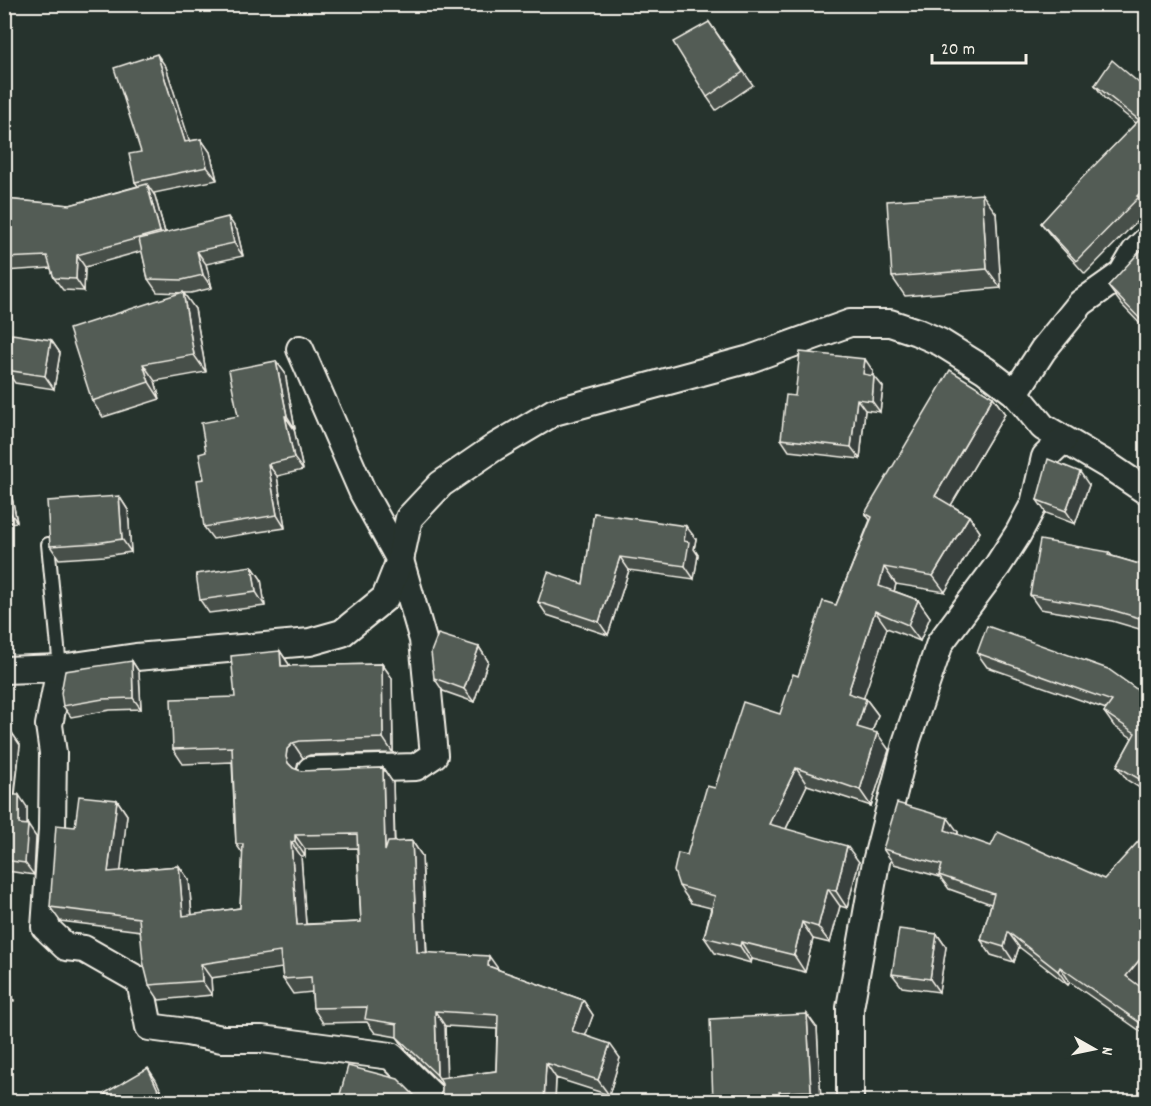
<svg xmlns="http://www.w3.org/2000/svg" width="1151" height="1106" viewBox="0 0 1151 1106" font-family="Dekko,sans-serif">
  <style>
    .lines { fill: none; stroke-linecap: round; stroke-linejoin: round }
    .lane-casing { stroke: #f4f1e8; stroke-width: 16 }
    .street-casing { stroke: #f4f1e8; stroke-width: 30 }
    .lane { stroke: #26332d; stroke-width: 12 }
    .street { stroke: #26332d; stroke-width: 26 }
    .wall { fill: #474f49; stroke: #f4f1e8; stroke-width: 1.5; fill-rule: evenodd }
    .shaded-wall { fill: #39403c; stroke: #f4f1e8; stroke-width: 1.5 }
    .building { fill: #525c55; stroke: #f4f1e8; stroke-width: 1.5; fill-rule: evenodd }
  </style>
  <rect width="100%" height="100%" fill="#26332d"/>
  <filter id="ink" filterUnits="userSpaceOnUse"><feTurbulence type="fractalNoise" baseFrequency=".0167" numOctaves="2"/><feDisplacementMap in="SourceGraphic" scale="12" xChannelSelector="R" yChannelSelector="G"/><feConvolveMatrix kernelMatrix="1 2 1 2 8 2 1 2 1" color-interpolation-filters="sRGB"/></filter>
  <g filter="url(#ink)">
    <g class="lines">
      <defs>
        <polyline id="lane" points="48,544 60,668"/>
        <g id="street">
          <polyline points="300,349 363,493 400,560 423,640 434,755 416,767 311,770"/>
          <polyline points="1015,393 1043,427 1109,466 1146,491"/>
          <polyline points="60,668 49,725 53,753 52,830 45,927 66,947 84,949 140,981 149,1027 187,1032 222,1039 262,1039 391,1056 438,1102"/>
          <polyline points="4,670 60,668 136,657 310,642 342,633 385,598 400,560 409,518 441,484 495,447 554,412 750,359 850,323 890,323 917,332 940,342 985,370 1015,393 1043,350 1081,303 1122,274 1135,252 1146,241"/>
          <polyline points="850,1102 850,1008 876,862 907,740 940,643 998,565 1018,534 1034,504 1045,457 1063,440"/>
        </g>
      </defs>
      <!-- lane casing -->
      <use href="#lane" class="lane-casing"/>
      <!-- street casing -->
      <use href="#street" class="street-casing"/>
      <!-- lane -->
      <use href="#lane" class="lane"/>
      <!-- street -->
      <use href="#street" class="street"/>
    </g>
    <!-- wall -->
    <g class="wall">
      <polygon points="709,22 753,85 716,110 707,97"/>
      <polygon points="166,67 189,141 201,139 210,152 217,180 154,193 155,196 165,232 237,230 243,256 206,264 212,288 191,293 183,293 195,309 206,372 155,381 160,399 103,417 92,401 181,293 157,292 148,279 142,251 85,267 84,291 63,290 54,278 51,268 4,271 4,199 70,205 138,186 135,182 141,152"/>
      <polygon points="1095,85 1146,89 1146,212 1085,274 1051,236 1041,223 1136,123 1104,98"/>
      <polygon points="996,213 1001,288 905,296 892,277"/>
      <polygon points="1146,249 1146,330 1122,305 1108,286"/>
      <polygon points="51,340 60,353 54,389 15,383 6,370"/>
      <polygon points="276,361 285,373 295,429 294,429 303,470 277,476 285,528 213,539 204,527 204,479 206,452 238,416"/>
      <polygon points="873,371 873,375 874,376 883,387 880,412 865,410 860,459 789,451 781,439 795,396"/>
      <polygon points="993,397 1005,414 951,505 969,516 980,532 945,592 896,584 894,591 918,600 930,617 920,641 887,628 863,698 866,699 878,715 872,732 889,750 871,806 807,785 786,829 859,862 847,908 840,906 830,943 813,939 805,972 752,959 751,963 715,953 704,937 711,908 691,903 679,886 687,855 715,788 780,714 798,676 836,605 870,520 865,513"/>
      <polygon points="4,459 17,522 4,524"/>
      <polygon points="1089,485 1075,524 1046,513 1037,500"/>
      <polygon points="119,496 128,510 131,552 105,556 59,559 50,546"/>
      <polygon points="594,513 696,539 694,549 698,555 694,579 629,570 608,635 547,615 538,602 583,584"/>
      <polygon points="1109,552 1112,556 1146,566 1146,631 1112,621 1040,609 1030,595"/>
      <polygon points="252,566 261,579 265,606 209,613 200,600"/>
      <polygon points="479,647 488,661 474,702 443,691 434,678"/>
      <path d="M280 651 290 666 382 664 392 678 393 753 310 755 303 758 298 763 296 769 301 771 383 768 393 783 395 842 412 841 422 856 427 952 499 970 583 1000 593 1015 585 1035 620 1058 609 1095 556 1078 555 1101H433L439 1098 442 1091V1085L407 1051 397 1037 375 1033 367 1022 323 1023 313 1008 312 992 293 994 283 979 282 968 211 978 212 995 159 1000 149 985 141 931 60 921 50 907 75 827 117 800 127 815 120 871 179 866 189 880 192 915 240 908 243 854 236 844 232 762 183 764 173 749 235 697ZM357 848 361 922 306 924 301 856H305V849ZM445 1026 497 1029 496 1071 447 1077Z"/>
      <polygon points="977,653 1146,696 1146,792 1127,780 1117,766 1132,738 1114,726 1104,712 1106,709 987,667"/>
      <polygon points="132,661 139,672 141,709 110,710 71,717 63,706"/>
      <polygon points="4,732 12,733 20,745 15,795 27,807 27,825 36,837 34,875 7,871 4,867"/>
      <polygon points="958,832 958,834 1146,991 1146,1037 1143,1033 1070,982 1068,985 1019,947 1014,962 991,955 981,940 991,904 949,889 940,877 894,864 883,849"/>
      <polygon points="937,934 946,947 939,992 902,987 892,974"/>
      <polygon points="4,967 14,1001 4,1003"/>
      <polygon points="817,1028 821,1101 713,1101"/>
    </g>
    <!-- shaded-wall -->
    <g class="shaded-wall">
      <polygon points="157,54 166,67 194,155 185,142"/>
      <polygon points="201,139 210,152 217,180 207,167"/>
      <polygon points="147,184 155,196 168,244 160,232"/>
      <polygon points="982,194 996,213 1001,288 987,269"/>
      <polygon points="228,217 237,230 243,256 234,243"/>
      <polygon points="197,251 206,264 212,288 203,275"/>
      <polygon points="77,255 85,267 84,291 76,279"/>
      <polygon points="183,292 195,309 206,372 194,355"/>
      <polygon points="51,340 60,353 54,389 45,376"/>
      <polygon points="865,359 873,371 871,386 863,374"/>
      <polygon points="276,361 285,373 295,429 287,416"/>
      <polygon points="143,364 155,381 160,399 149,382"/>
      <polygon points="874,376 883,387 880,412 872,401"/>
      <polygon points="993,397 1005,414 947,512 935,496"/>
      <polygon points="857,399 865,410 860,459 851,447"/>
      <polygon points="285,416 294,429 303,470 294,458"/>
      <polygon points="4,459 17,522 6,507 4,497"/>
      <polygon points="268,464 277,476 285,528 277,515"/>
      <polygon points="1080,472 1089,485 1075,524 1066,511"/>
      <polygon points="119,496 128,510 131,552 122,539"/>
      <polygon points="969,516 980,532 945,592 933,576"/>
      <polygon points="686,526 696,539 694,549 698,555 694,579 685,566 684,541"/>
      <polygon points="620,557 629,570 608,635 599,622"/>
      <polygon points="252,566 261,579 265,606 256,592"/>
      <polygon points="884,567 896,584 891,603 879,586"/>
      <polygon points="918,600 930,617 920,641 908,625"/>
      <polygon points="875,611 887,628 860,709 848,693"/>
      <polygon points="479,647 488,661 474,702 464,689"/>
      <polygon points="280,651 290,666 281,666"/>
      <polygon points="132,661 139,672 141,709 133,698"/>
      <polygon points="382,664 392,678 393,753 383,738"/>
      <polygon points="866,699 878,715 868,743 857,727"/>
      <polygon points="12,733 20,745 13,807 5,795"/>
      <polygon points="877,733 889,750 871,806 860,790"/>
      <polygon points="293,743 303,758 298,763 296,771 288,763 286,757 287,749"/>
      <polygon points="383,768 393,783 395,865 385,851"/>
      <polygon points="796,768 807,785 780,841 769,824"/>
      <polygon points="19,795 27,807 27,834 28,825 36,837 34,875 25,863 19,824"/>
      <polygon points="117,800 127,815 119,886 108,872"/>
      <polygon points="948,818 958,832 955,844 945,830"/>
      <polygon points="295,835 305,849 305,856 295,841"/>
      <polygon points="412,841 422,856 427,966 417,952"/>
      <polygon points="291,842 301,856 307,939 297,925"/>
      <polygon points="847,846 859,862 847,908 836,891"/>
      <polygon points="179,866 189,880 193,931 183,916"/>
      <polygon points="828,889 840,906 830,943 818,927"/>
      <polygon points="802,922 813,939 805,972 794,955"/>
      <polygon points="1008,932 1019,947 1014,962 1004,947"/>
      <polygon points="937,934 946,947 939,992 930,979"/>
      <polygon points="741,942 752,959 751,963 740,946"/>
      <polygon points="1146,952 1146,978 1136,990 1126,976"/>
      <polygon points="489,956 499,970 488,966"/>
      <polygon points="201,964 211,978 212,995 202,981"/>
      <polygon points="4,967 14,1001 4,987"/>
      <polygon points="1060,967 1070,982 1068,985 1058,971"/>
      <polygon points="583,1000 593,1015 582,1045 572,1031"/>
      <polygon points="435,1011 445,1026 447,1090 437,1075"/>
      <polygon points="807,1014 817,1028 821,1101 819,1101 811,1091"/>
      <polygon points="610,1044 620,1058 609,1095 598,1080"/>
      <polygon points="546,1063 556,1078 555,1101 544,1101"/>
      <polygon points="148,1068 156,1080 166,1101 163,1101"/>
      <polygon points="779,1092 786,1101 780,1101"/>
    </g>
    <!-- building -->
    <g class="building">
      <polygon points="709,22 743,72 707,97 673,42"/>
      <polygon points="157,54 185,142 201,139 207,167 135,182 129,154 141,152 114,68"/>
      <polygon points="1112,60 1146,89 1146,187 1137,196 1139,197 1076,261 1041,223 1082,178 1139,120 1095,85"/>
      <polygon points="147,184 160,232 77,255 76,279 54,278 47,256 4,258 4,199 70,205"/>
      <polygon points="982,194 987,269 892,277 887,201"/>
      <polygon points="228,217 234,243 197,251 203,275 182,280 148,279 139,239"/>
      <polygon points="1144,247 1146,249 1146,325 1108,286"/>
      <polygon points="183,292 194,355 143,364 149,382 92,401 69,329"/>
      <polygon points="12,334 51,340 45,376 6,370"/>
      <polygon points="800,352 865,359 863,374 874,376 872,401 857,399 851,447 781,439 786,395 795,396"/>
      <polygon points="276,361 287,416 285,416 294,458 268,464 277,515 204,527 197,480 204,479 199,454 206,452 201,423 238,416 229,370"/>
      <polygon points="950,370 993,397 935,496 969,516 933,576 884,567 879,586 918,600 908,625 875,611 848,693 866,699 857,727 877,733 860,790 796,768 769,824 847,846 836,891 828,889 818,927 802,922 794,955 741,942 740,946 704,937 715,896 679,886 674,871 678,853 687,855 707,786 715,788 743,702 780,714 793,674 798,676 823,601 836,605 872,517 865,513"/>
      <polygon points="1048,459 1080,472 1066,511 1037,500"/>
      <polygon points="119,496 122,539 96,543 50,546 47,501"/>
      <polygon points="594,513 686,526 684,541 689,542 685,566 620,557 599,622 538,602 548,572 583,584"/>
      <polygon points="1040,540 1109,552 1108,555 1146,566 1146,620 1102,607 1030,595"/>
      <polygon points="252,566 256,592 200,600 196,574"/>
      <polygon points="987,626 1108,669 1146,696 1146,783 1117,766 1135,733 1104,712 1112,701 977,653"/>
      <polygon points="438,634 479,647 464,689 434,678 431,652"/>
      <path d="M280 651 281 666 382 664 383 738 300 741 293 743 287 749 286 757 288 763 293 768 301 771 383 768 385 851 388 842 412 841 417 952 489 956 488 966 583 1000 572 1031 610 1044 598 1080 546 1063 544 1101H433L439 1098 442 1091V1084L439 1078 496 1071 498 1015 435 1011 437 1075 397 1037V1024L365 1019 367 1007 313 1008 311 977 283 979 280 952 201 964 202 981 149 985 143 961 139 918 50 907 56 825 75 827 79 796 117 800 108 872 179 866 183 916 240 908 243 844H236L232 747 173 749 171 699 235 697 231 656ZM357 834 361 922 297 925 291 842 295 841V835Z"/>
      <polygon points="132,661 133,698 103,699 63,706 61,693 65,671"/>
      <polygon points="4,732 12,733 5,795 19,795 19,824 28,825 25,863 4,860"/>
      <polygon points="897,803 948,818 945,830 991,846 998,832 1104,879 1146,833 1146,952 1126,976 1146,991 1146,1027 1060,967 1058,971 1008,932 1004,947 981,940 994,894 939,875 942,865 883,849"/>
      <polygon points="899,929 937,934 930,979 892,974"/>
      <polygon points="807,1014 811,1091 779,1092 780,1101 713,1101 710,1019"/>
      <polygon points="1146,1028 1146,1035 1143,1032"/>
      <polygon points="348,1066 398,1079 417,1098 424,1101 351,1101 339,1098"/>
      <polygon points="148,1068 163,1101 110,1101 105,1093"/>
    </g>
  </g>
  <!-- margin -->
  <rect width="1151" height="1106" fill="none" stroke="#26332d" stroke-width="24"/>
  <rect x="12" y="12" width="1127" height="1082" fill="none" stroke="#f4f1e8" stroke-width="2" filter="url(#ink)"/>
  <!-- north arrow -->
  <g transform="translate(1094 1049) rotate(99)" stroke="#26332d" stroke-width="4.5" paint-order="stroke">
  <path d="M0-4.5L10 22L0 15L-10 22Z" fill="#f4f1e8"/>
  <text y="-9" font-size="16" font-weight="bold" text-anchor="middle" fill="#f4f1e8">N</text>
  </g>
  <!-- scale -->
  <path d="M932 54v9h94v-9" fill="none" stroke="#f4f1e8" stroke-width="3"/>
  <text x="941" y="54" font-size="18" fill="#f4f1e8" stroke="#26332d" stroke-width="4.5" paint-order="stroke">20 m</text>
</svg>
